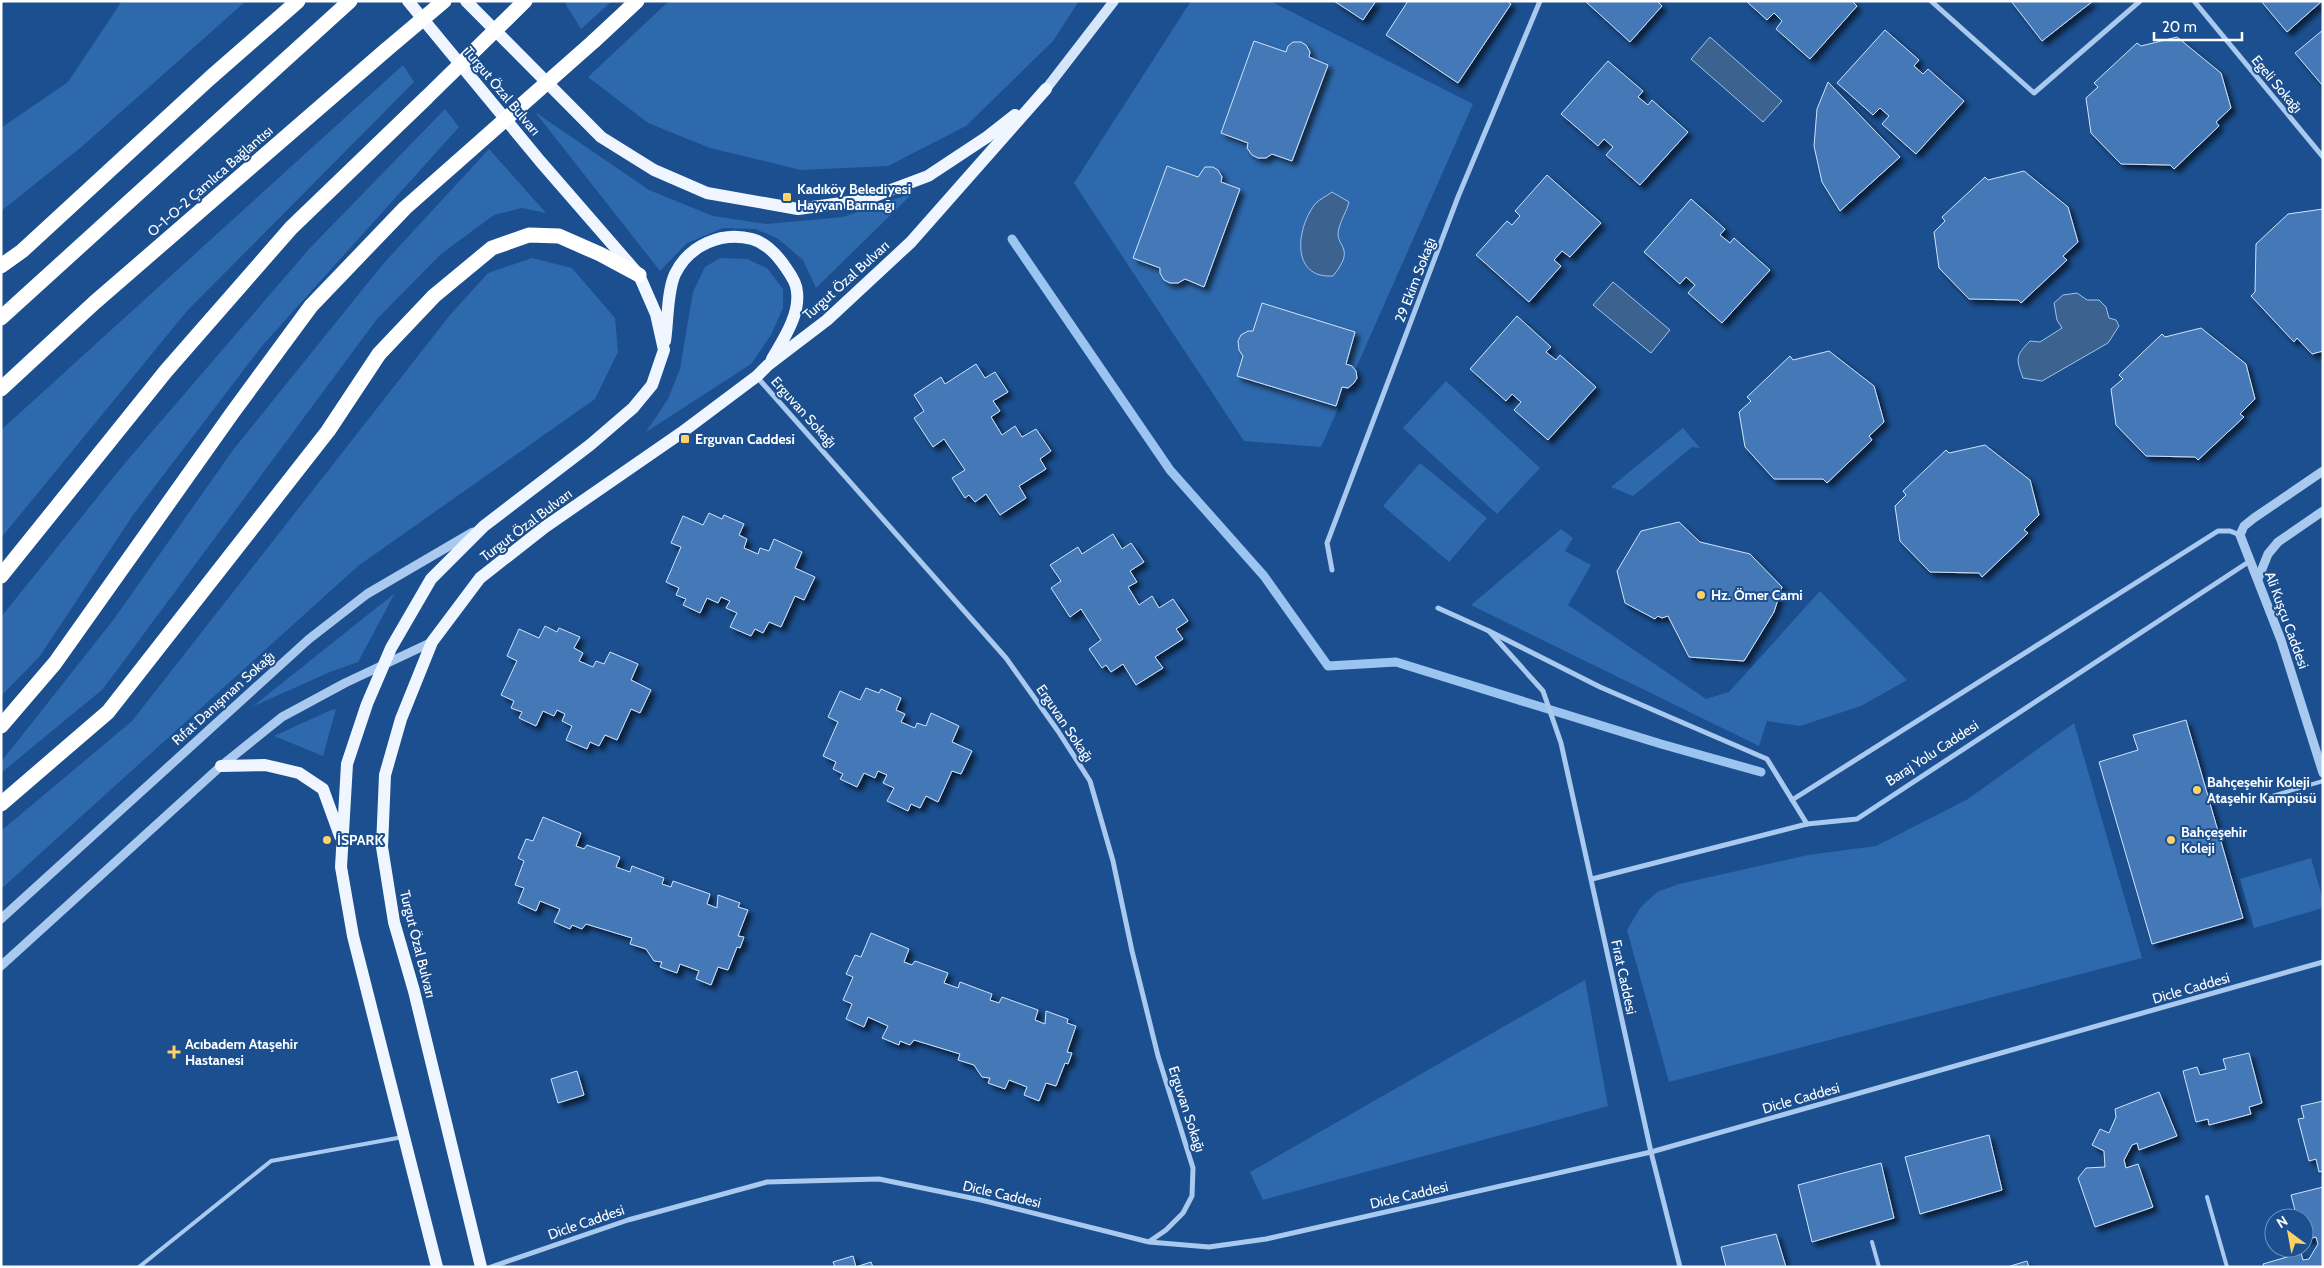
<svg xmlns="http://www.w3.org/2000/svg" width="2324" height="1268" viewBox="0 0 2324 1268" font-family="Cabin,sans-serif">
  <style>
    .green { fill: #2e69ad }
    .water { fill: #3c6290; stroke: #9cc4f0 }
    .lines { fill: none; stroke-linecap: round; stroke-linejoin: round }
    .stream { stroke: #9cc4f0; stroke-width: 9 }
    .building { fill: #4478b7; stroke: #cfe3fa; filter: url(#shadow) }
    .service { stroke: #a9c9ee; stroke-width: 4 }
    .minor { stroke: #a9c9ee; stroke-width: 5 }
    .tertiary { stroke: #a9c9ee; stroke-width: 9 }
    .secondary { stroke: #d6e6fa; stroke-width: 10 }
    .primary { stroke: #f0f6ff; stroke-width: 12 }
    .motorway { stroke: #fff; stroke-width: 15 }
    .motorway-bridge { stroke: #fff; stroke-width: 15 }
    .poi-dot { fill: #ffd166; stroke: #1b4f8f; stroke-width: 2 }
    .labels { text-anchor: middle; stroke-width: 4; stroke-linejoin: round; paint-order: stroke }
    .street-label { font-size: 14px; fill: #fff; stroke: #1b4f8f }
    .poi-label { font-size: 14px; font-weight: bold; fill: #fff; stroke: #1b4f8f; text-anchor: start }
  </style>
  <defs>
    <filter id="shadow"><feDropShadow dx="4.5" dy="4.5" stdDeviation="2.5" flood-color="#0009"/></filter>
  </defs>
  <rect width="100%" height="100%" fill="#1b4f8f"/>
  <!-- green -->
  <g class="green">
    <polygon points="122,1 246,1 79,149 1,211 1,128 68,82"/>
    <polygon points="567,1 612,1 581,29 565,3"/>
    <polygon points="669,1 1079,1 1053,41 966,126 888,166 801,170 710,148 648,123 588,77"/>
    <polygon points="1191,1 1270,1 1473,104 1321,447 1244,441 1074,183"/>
    <polygon points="403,65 414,82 187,311 1,538 1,430"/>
    <polygon points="445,109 459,127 262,346 133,515 40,656 1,696 1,617 125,463 310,248"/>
    <polygon points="535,112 649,190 713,216 766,224 843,217 913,193 816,288 803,260 777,238 755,229 723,228 687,243 660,271"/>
    <polygon points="489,149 546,213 522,208 494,215 441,254 377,319 103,689 1,773 1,762 114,619 233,450 383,264"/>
    <polygon points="532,258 572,268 615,318 618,352 595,399 358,566 1,889 1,831 132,721 450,315 488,273"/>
    <polygon points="720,258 747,259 767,268 783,289 783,308 771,335 751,364 646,432 668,399 680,369 693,292 705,267"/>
    <polygon points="1446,381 1540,468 1497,514 1403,428"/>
    <polygon points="1683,428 1700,448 1692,447 1633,496 1611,487"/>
    <polygon points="1420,463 1487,518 1449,562 1383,506"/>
    <polygon points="1561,529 1573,538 1565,551 1591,565 1568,605 1706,699 1729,692 1820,591 1907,680 1861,706 1800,726 1767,721 1759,746 1471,605"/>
    <polygon points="395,593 358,662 330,672 252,707"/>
    <polygon points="336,709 323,756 274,736 329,711"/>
    <polygon points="2074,723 2142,958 1669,1082 1627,930 1640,908 1657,892 1679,884 1808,855 1876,846 1968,799"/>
    <polygon points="2311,858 2323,900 2323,908 2254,928 2240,879"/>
    <polygon points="1585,980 1608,1106 1263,1200 1250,1172"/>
  </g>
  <!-- water -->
  <g class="water">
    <polygon points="1710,37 1782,101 1763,122 1691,59"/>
    <path d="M1332 192 1349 202C1347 211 1341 219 1339 228 1333 248 1358 245 1333 276 1290 279 1296 227 1316 203 1320 199 1327 196 1332 192Z"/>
    <polygon points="1613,282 1670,330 1651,353 1593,305"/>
    <path d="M2077 293 2087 300H2099L2106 307 2109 318 2116 320 2119 326 2108 343 2042 381 2023 378C2016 359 2015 356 2030 341L2040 342 2062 328 2057 320 2054 303 2063 295Z"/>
  </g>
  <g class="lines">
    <!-- stream -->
    <polyline class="stream" points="1012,239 1170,470 1264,576 1328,666 1396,662 1661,744 1761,772"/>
  </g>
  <!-- building -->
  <g class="building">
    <polygon points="1334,1 1376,1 1363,20"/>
    <polygon points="1408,1 1507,1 1511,4 1458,83 1386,35"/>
    <polygon points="1585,1 1657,1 1662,6 1630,42"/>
    <polygon points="1746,1 1852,1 1857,6 1810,59 1776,29 1782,21 1774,13 1767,20"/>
    <polygon points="2011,1 2093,1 2042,41"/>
    <polygon points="2261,1 2322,1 2287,32"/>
    <polygon points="1885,30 1919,60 1914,66 1923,74 1928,69 1964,101 1916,154 1882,124 1889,116 1880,108 1873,115 1837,83"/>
    <polygon points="2323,30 2323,86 2295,53"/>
    <polygon points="2177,37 2221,73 2231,108 2216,122 2219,126 2174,169 2170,165 2121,164 2091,133 2086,98 2098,87 2094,83 2137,43 2141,46"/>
    <polygon points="1254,41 1286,52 1288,46 1293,42 1301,42 1306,45 1310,52 1309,57 1328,65 1292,161 1272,154 1266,158 1258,158 1252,155 1247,148 1248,143 1221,133"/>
    <polygon points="1608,61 1643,91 1638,97 1648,105 1652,100 1688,132 1640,185 1606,155 1613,147 1604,139 1598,146 1561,114"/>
    <polygon points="1828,82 1900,157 1840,211 1822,182 1814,146 1817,109"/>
    <polygon points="1167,166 1198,177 1205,167 1213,167 1218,170 1222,177 1221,182 1240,189 1204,287 1185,279 1178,283 1170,283 1164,280 1160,273 1160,268 1133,258"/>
    <polygon points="2024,171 2068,207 2078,242 2063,256 2067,260 2021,303 2018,300 1969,299 1939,268 1934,232 1945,221 1942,217 1985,177 1988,180"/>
    <polygon points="1547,175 1601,223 1570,257 1562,251 1554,260 1561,266 1529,302 1476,255 1507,221 1512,225 1520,216 1515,211"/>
    <polygon points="1691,199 1725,229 1720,235 1730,243 1734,238 1770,270 1722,323 1688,293 1695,285 1686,277 1680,284 1644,252"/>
    <polygon points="2323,209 2323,351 2312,354 2297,338 2294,342 2251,296 2255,292 2256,244 2288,214"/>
    <polygon points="1262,303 1355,332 1346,364 1352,366 1356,371 1357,378 1354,383 1348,388 1342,387 1336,406 1237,376 1243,356 1239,350 1238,341 1241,335 1248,331 1253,331"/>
    <polygon points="1517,316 1551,347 1546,352 1556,360 1560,355 1596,387 1548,440 1514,410 1521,402 1512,394 1506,401 1470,369"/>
    <polygon points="2201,328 2246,364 2255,399 2240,414 2244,417 2198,460 2195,457 2146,456 2116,425 2111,389 2123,379 2119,375 2162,334 2165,337"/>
    <polygon points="1829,351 1874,386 1884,422 1869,436 1872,440 1827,483 1823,479 1774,479 1745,447 1739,412 1751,401 1747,397 1790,356 1793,360"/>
    <polygon points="976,364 985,378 995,372 1008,392 993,401 1000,411 991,417 1002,435 1015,426 1022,437 1036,429 1051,451 1040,459 1046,469 1019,486 1026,498 1000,515 986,494 975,502 969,495 965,498 952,478 965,470 944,439 933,447 914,418 924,411 914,395 941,377 945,384"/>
    <polygon points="1985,445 2030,480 2039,515 2024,530 2028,533 1982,577 1979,573 1930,572 1900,541 1895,506 1906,495 1903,491 1946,450 1949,453"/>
    <polygon points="709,513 722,519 724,515 744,524 739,535 747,539 744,548 758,554 760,548 769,551 774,539 802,552 795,568 815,577 804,600 795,596 781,627 769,622 763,633 755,629 751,636 730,627 737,613 726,608 730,601 721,597 718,603 707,598 700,613 683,605 686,599 676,595 679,588 666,582 681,547 671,543 683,516 703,525"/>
    <polygon points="1679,522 1700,542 1750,554 1782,587 1774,612 1744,661 1689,657 1668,616 1662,618 1658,616 1655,619 1625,603 1617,571 1641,531"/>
    <polygon points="1113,534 1122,549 1131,543 1144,562 1130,571 1137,582 1128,587 1139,605 1152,596 1159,608 1173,599 1188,621 1176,629 1183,639 1155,657 1163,668 1136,685 1123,664 1111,672 1106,665 1102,668 1089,649 1101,640 1081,609 1070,617 1051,588 1061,581 1050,565 1078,547 1082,554"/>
    <polygon points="545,626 557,632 559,628 580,637 574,648 583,653 579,661 593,667 596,661 604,664 610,652 638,664 631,680 651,690 640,713 631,709 617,740 605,735 599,746 590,742 587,749 566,740 572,726 562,721 565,714 557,710 554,716 543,711 536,726 519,718 522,712 511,708 514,701 501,695 517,661 507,656 519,629 539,638"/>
    <polygon points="866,688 879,693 881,689 901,698 896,710 905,714 901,722 915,728 917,723 926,726 931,713 959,726 952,742 972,751 961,774 952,771 938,802 926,796 920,808 911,804 908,811 887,801 894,788 883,783 887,775 878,771 875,778 864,773 857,787 840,779 843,774 833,769 836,762 823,756 838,722 828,717 840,691 860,700"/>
    <polygon points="2186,720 2243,918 2152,944 2099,762 2138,750 2133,735"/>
    <polygon points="543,817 581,833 576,846 584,849 587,845 620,857 616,867 630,872 632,866 664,878 662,884 671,887 673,881 710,894 707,904 717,908 718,895 740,903 738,907 748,910 738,936 744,937 740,948 737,947 728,970 718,967 711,985 696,979 699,971 680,964 677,973 660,967 662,962 654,961 646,949 630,944 632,938 586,924 582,929 572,925 570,929 554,922 560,909 540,901 536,911 518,903 524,888 515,885 524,861 518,858 526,839 533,841"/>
    <polygon points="871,933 909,949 904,962 912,965 915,961 948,973 944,983 958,988 960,982 992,994 990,1000 999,1003 1002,997 1038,1010 1035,1020 1045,1024 1046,1011 1068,1019 1067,1023 1076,1026 1067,1052 1072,1053 1068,1064 1065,1063 1056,1086 1046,1083 1039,1101 1024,1095 1027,1087 1009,1080 1005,1089 988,1083 990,1078 982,1077 974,1065 958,1060 960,1054 914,1040 910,1045 900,1041 899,1045 882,1038 888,1026 868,1017 864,1027 846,1019 852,1004 843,1000 853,977 846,974 855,955 861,957"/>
    <polygon points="2249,1053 2262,1103 2249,1107 2251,1114 2209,1125 2208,1119 2196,1122 2183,1071 2197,1067 2200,1075 2226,1069 2223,1059"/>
    <polygon points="577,1071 584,1095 558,1103 551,1079"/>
    <polygon points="2159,1092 2177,1136 2139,1150 2137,1143 2132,1145 2124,1160 2126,1168 2138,1164 2153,1207 2095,1227 2078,1178 2086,1168 2105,1167 2104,1151 2092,1145 2100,1129 2109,1133 2116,1117 2115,1109"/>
    <polygon points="2323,1101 2323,1171 2319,1172 2316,1159 2309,1161 2298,1119 2304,1118 2301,1106"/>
    <polygon points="1989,1135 2002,1190 1920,1214 1905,1157"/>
    <polygon points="1881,1163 1894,1218 1812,1242 1798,1185"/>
    <polygon points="2323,1187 2323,1267 2264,1267 2263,1264 2301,1253 2303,1260 2309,1259 2318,1244 2316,1237 2304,1240 2304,1218 2297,1218 2291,1195"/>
    <polygon points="1776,1234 1786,1267 1726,1267 1721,1247"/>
    <polygon points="853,1256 856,1267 871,1262 873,1267 835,1267 833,1262"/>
    <polygon points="2027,1261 2029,1267 2007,1267"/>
  </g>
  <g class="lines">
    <!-- service -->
    <g class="service">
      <polyline points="2269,797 2323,781"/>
      <polyline points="2207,1197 2227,1267"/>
      <polyline points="1872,1242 1879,1267"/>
      <polyline points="139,1267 271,1161 403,1137"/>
    </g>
    <!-- minor -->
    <g class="minor">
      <polyline points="1931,1 2034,93 2140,1"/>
      <polyline points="2194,1 2323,157"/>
      <polyline points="757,377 1006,658 1058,731 1090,781 1113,861 1132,951 1158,1056 1193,1168 1192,1196 1183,1213 1166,1230 1150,1241"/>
      <polyline points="1332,570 1327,543 1458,197 1540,1"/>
      <polyline points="1438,608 1489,631 1600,687 1767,759 1807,824"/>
      <polyline points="1489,631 1543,691 1561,743 1651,1152 1680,1267"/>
      <polyline points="1792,800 2218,531 2230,531 2240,535"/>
      <polyline points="1592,879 1807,824 1857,819 2250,561"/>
      <polyline points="491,1267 628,1220 767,1182 879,1179 981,1200 1149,1242 1209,1247 1266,1239 1651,1152 2323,962"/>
    </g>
    <!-- tertiary -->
    <g class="tertiary">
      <polyline points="2323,471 2254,518 2244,526 2240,535 2281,640 2323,773"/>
      <polyline points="2258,579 2268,554 2278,542 2323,511"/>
      <polyline points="1,919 309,639 367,594 473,532"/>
      <polyline points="1,966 221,766 282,717 345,683 432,642"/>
    </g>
    <!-- secondary -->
    <polyline class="secondary" points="1046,89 1114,1"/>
    <!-- primary -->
    <g class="primary">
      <polyline points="408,1 540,161 639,275 656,314 664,350 652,385 633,408 590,445 484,526 431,579 391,648 367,704 347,764 341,867 353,936 437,1267"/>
      <polyline points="466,1 601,137 654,170 707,193 798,209 864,200 928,176 987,137 1015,115"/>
      <path d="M665 341C668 322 667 291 675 274 689 245 722 231 752 239 767 243 778 256 786 268 791 275 797 284 797 292 800 315 783 340 772 359"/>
      <polyline points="221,766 265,765 299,773 323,789 340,836"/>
      <polyline points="481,1267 414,991 394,922 382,847 385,775 401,719 432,642 480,578 545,527 681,433 757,376 768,365 827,320 911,242 1046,89"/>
    </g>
    <!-- motorway -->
    <g class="motorway">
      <polyline points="594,41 637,1"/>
      <polyline points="1,266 22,251 210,78 298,1"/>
      <polyline points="1,318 350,1"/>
      <polyline points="1,389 94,303 386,50"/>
      <polyline points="1,576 166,371 291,228 426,98"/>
      <polyline points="1,726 55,663 233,412 311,306 405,208 456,163"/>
      <polyline points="1,804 108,712 328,431 379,354 434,296 492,248 529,235 559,236 600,254 639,275"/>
    </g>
    <!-- motorway-bridge -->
    <g class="motorway-bridge">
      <polyline points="386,50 444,1"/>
      <polyline points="426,98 525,1"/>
      <polyline points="456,163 594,41"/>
    </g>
  </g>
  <!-- markers -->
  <g class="poi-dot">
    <rect x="782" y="192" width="10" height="10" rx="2.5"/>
    <rect x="680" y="434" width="10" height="10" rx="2.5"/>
    <circle cx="1701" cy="595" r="5"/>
    <circle cx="2197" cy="790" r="5"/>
    <circle cx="327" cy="840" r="5"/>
    <circle cx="2171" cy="840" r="5"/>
    <path d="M171.5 1044.5h5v5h5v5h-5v5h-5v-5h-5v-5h5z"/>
  </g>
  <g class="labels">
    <!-- street labels -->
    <g class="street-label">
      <text transform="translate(2277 84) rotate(50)" y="5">Egeli Sokağı</text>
      <text transform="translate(502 91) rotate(50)" y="5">Turgut Özal Bulvarı</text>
      <text transform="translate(210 181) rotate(-41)" y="5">O-1-O-2 Çamlıca Bağlantısı</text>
      <text transform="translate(846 280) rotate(-42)" y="5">Turgut Özal Bulvarı</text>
      <text transform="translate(1415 280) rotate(-69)" y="5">29 Ekim Sokağı</text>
      <text transform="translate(804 412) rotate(48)" y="5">Erguvan Sokağı</text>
      <text transform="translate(526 525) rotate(-37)" y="5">Turgut Özal Bulvarı</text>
      <text transform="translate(2287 620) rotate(70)" y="5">Ali Kuşçu Caddesi</text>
      <text transform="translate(223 698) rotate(-42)" y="5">Rıfat Danışman Sokağı</text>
      <text transform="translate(1065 723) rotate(56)" y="5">Erguvan Sokağı</text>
      <text transform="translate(1932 753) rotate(-33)" y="5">Baraj Yolu Caddesi</text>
      <text transform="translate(418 944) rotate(76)" y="5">Turgut Özal Bulvarı</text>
      <text transform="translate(1624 977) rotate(78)" y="5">Fırat Caddesi</text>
      <text transform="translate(2191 988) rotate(-16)" y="5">Dicle Caddesi</text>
      <text transform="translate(1801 1098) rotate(-16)" y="5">Dicle Caddesi</text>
      <text transform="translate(1187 1109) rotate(72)" y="5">Erguvan Sokağı</text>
      <text transform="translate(1002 1194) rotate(13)" y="5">Dicle Caddesi</text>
      <text transform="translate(1409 1195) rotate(-13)" y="5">Dicle Caddesi</text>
      <text transform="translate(586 1222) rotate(-19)" y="5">Dicle Caddesi</text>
    </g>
    <!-- poi labels -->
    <g class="poi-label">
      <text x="797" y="194">Kadıköy Belediyesi<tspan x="797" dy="16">Hayvan Barınağı</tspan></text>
      <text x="695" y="444">Erguvan Caddesi</text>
      <text x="1711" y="600">Hz. Ömer Cami</text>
      <text x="2207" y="787">Bahçeşehir Koleji<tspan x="2207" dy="16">Ataşehir Kampüsü</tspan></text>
      <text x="2181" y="837">Bahçeşehir<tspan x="2181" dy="16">Koleji</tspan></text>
      <text x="337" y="845">İSPARK</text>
      <text x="185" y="1049">Acıbadem Ataşehir<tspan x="185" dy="16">Hastanesi</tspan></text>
    </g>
  </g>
  <!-- border -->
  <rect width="2324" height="1268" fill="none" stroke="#ffffff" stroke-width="5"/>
  <!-- north arrow -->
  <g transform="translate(2289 1233) rotate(328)"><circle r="24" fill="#1b4f8f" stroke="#7695bc"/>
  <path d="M0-4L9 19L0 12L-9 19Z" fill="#ffd166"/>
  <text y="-8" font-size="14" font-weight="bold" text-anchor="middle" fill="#ffffff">N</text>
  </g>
  <!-- scale -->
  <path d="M2154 32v8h88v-8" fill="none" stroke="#ffffff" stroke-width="2.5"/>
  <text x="2162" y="32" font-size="15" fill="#ffffff" stroke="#1b4f8f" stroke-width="4" paint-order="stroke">20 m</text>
</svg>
